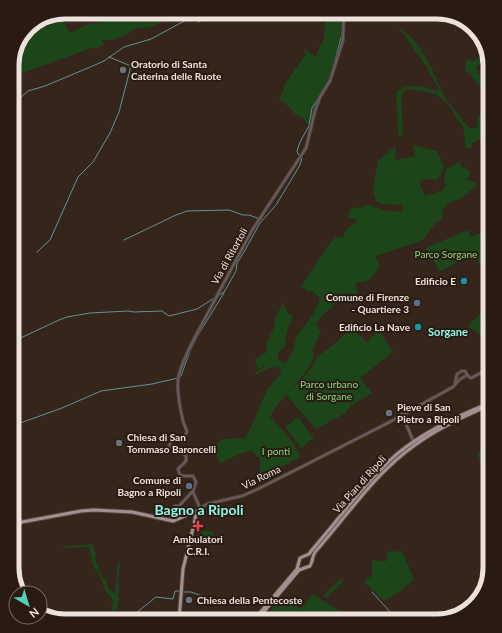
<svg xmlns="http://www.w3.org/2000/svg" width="502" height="633" viewBox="0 0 502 633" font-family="Lato,sans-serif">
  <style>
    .green { fill: #1d451a }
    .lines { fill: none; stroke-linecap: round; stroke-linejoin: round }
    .stream { stroke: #65929a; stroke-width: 1 }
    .minor-casing { stroke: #52433a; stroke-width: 4 }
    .major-casing { stroke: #52433a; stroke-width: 5 }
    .minor { stroke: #665c5d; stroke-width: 2 }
    .major { stroke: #a38e90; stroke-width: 3 }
    .worship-dot { fill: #6b7280; stroke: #2a1b12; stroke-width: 1.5 }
    .culture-dot { fill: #0f9aa8; stroke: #2a1b12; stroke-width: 1.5 }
    .service-dot { fill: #5c6f8a; stroke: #2a1b12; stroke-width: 1.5 }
    .health-dot { fill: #e0444e; stroke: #2a1b12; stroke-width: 1.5 }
    .labels { text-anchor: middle; stroke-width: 4; stroke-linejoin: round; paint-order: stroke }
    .poi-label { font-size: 10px; font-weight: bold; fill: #ede2db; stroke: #2a1b12; text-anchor: start }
    .park-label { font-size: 10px; fill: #86d97e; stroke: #2a1b12 }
    .street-label { font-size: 10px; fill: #ede2db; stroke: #2a1b12 }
    .neighbourhood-label { font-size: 11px; font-weight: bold; fill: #8ef6e7; stroke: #2a1b12 }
    .district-label { font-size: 14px; font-weight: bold; fill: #8ef6e7; stroke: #2a1b12 }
    .rim { fill: none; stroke: #ede2db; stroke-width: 5 }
  </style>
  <rect width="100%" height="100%" fill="#35251b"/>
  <!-- green -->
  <g class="green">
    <polygon points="140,12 176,12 178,16 150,27 134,29 128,34 113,40 102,40 104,45 95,49 94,47 12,77 12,62 30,25 48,18 50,21 63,21 70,33 86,25 109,21 119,16"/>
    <polygon points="326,12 339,12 338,22 341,22 343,17 343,37 335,62 330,80 313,110 310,125 307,124 303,118 295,114 290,108 279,99 284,89 283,87 305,55 304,49 315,56 316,56 324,37"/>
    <path d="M398 27C423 42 432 71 444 95 448 103 454 109 459 115 463 121 466 125 471 129L476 128C479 124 476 117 481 113 484 111 487 111 490 109V137L480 139 472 143V147L466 149 463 127 447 103 436 94 408 89 401 95 403 134 400 136 398 134 396 94 397 90C410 83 425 86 437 91L439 89 427 68 403 33 398 28Z"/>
    <path d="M481 54 485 55 490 65 484 61 476 67 481 78 490 89V96C485 86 473 83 470 72L467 73C465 67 463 63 469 59L472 61C477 60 479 58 481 54Z"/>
    <path d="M413 145 437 151 444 167 440 176 437 180 429 179 421 181 420 185 425 196 441 191 446 186 444 179 446 169 459 162 461 164V167H465L471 173 466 179 478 184 463 197 448 204 442 211 443 218 435 223 424 239 419 242 375 256 380 266C373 275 372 283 358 282L355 286 358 293C342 300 325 308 316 325L321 332 312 350 315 355 308 369 288 393 309 371 318 356 333 345 351 328 367 342 379 330 393 352 360 378 372 393 350 406 346 413 316 429 286 395 274 409 270 417C280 427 297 444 300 457L260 479V457H257L253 451 242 453 220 463 211 446 223 439 245 438C254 424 259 407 266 392 270 385 277 380 281 371L280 368C271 365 263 371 256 375L254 373 270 363 258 369 255 360 261 355 266 353 267 345H266L274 327 276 316 283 303 287 312 293 317 287 331 285 346 278 353V360L284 363 287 362 293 350 296 337 313 315 320 298 312 291 309 292 301 286C313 270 322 251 336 237L343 238 346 230 357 222 355 219 349 218 347 216 350 213V209L353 207 356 209C373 201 371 207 387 211 392 212 398 211 403 211V205L381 204 376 201 373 189 378 161 396 146 395 160 415 156Z"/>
    <polygon points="490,229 490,273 482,263 479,264 474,253 439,272 434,261 425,248 468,230 471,237"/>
    <polygon points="490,304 490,330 482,336 468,326"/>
    <polygon points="298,417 314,438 301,448 285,427"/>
    <polygon points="488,446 490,446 490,484 477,453 488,448"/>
    <polygon points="199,530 204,532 204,530 214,532 212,542 197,538"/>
    <polygon points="94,544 93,548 96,554 95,559 103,578 108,581 106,582 108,587 113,593 115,593 118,563 120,563 120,566 118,577 119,588 118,594 119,600 118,603 117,608 115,610 113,615 111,609 113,603 112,598 107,594 99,574 93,566 89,547 65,548 63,546"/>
    <polygon points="402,551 414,579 401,591 384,601 364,582 372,575 372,560 387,561 387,552"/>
    <polygon points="341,578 344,581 326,598 323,596"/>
    <path d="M313 594 350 618 349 621H258L266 614 270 615C271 606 277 604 282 597L301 609Z"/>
  </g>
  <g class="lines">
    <!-- stream -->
    <g class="stream">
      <polyline points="341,12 343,23"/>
      <polyline points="198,22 219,12"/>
      <polyline points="328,83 333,68 342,34"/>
      <polyline points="12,102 20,98 28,91 45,86 88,68 104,61 124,47 151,39 201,12"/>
      <polyline points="124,240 176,215 187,211 229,210 243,215 249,215 260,219"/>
      <polyline points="37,252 50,240 78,177 93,162 110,133 119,112 131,66 109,57"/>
      <polyline points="218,296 224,292 227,287 236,271 237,263 244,252 260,223 276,205 300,165 302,158 298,154 297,151 300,142 309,126 312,108 323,91"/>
      <polyline points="12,342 59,320 67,317 90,313 128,311 134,312 162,311 169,316 197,309 213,299"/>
      <polyline points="12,426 62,408 101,391 152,384 178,378 181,376 190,351 198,335 224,293"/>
      <polyline points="183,592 191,592 202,596"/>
      <polyline points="372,592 391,613"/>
      <polyline points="40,612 70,621"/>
      <polyline points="393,617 393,621"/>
      <polyline points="126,621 156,597 173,599 175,591 180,591"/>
    </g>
    <defs>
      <g id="minor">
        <polyline points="459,380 467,375"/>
        <polyline points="455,383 457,374 462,371 465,371 468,376 471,378 490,368"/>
        <polyline points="402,414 414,443"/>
        <polyline points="193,492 200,508"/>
        <polyline points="196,511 207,504 242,496 258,489 384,425 453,387 459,380"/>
        <path d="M170 520 176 509 175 506H179L193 491 196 482 193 476H183L180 475 178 469 186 461V456L183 453 173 452 169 447 172 439 183 438 187 432C186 428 184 425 183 421 180 408 177 392 178 380 180 366 188 351 194 339L251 232 306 148 315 111 320 97 330 81 343 40 344 12"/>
      </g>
      <g id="major">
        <polyline points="12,526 22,522 81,511 94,510 132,512 173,521 196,511 195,520 183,569 179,621"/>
        <path d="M253 621 297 569 300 558 309 554 312 550C340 518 365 482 397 454 425 431 457 416 490 403"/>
        <path d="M256 621 299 570 310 566C313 561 312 557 315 552 347 516 375 473 415 445 438 428 464 416 490 405"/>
      </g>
    </defs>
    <!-- minor casing -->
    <use href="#minor" class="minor-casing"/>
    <!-- major casing -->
    <use href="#major" class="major-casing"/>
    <!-- minor -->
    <use href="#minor" class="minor"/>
    <!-- major -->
    <use href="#major" class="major"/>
  </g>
  <!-- markers -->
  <g class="worship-dot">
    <circle cx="123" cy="70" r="4"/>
    <circle cx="389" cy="413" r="4"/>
    <circle cx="119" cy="443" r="4"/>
    <circle cx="189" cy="600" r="4"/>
  </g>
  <g class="culture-dot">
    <circle cx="464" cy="281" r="4"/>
    <circle cx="418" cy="327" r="4"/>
  </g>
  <g class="service-dot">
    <circle cx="417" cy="303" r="4"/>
    <circle cx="189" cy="486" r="4"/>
  </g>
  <path class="health-dot" d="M196 520h4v4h4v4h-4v4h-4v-4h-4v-4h4z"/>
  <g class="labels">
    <!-- poi labels -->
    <g class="poi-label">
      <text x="131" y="68">Oratorio di Santa<tspan x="131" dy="12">Caterina delle Ruote</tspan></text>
      <text x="456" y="285" text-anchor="end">Edificio E</text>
      <text x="409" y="301" text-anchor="end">Comune di Firenze<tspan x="409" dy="12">- Quartiere 3</tspan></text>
      <text x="410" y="331" text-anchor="end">Edificio La Nave</text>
      <text x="397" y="411">Pieve di San<tspan x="397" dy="12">Pietro a Ripoli</tspan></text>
      <text x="127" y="441">Chiesa di San<tspan x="127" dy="12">Tommaso Baroncelli</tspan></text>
      <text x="181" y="484" text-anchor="end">Comune di<tspan x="181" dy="12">Bagno a Ripoli</tspan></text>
      <text x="198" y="543" text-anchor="middle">Ambulatori<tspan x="198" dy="12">C.R.I.</tspan></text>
      <text x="197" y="604">Chiesa della Pentecoste</text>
    </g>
    <!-- park labels -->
    <g class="park-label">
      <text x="446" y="258">Parco Sorgane</text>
      <text x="329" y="388">Parco urbano<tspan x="329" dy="12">di Sorgane</tspan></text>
      <text x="276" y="455">I ponti</text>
    </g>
    <!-- street labels -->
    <g class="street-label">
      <text transform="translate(229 256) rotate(-61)" y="4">Via di Ritortoli</text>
      <text transform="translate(261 477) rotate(-26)" y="4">Via Roma</text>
      <text transform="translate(359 484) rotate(-48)" y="4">Via Pian di Ripoli</text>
    </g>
    <!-- neighbourhood labels -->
    <g class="neighbourhood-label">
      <text x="448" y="336">Sorgane</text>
    </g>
    <!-- district labels -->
    <g class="district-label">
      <text x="199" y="515">Bagno a Ripoli</text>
    </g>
  </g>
  <!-- crop -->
  <path d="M0 0H502V633H0ZM65 19H437A46 46 0 0 1 483 65V568A46 46 0 0 1 437 614H65A46 46 0 0 1 19 568V65A46 46 0 0 1 65 19Z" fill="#2a1b12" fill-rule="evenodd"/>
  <path class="rim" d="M65 19H437A46 46 0 0 1 483 65V568A46 46 0 0 1 437 614H65A46 46 0 0 1 19 568V65A46 46 0 0 1 65 19Z"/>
  <!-- north arrow -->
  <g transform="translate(28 605) rotate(142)"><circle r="19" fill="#2a1b12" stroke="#786b62"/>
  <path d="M0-3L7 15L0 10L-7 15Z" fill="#59cebf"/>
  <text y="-6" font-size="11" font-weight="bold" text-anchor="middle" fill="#ede2db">N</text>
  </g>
</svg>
